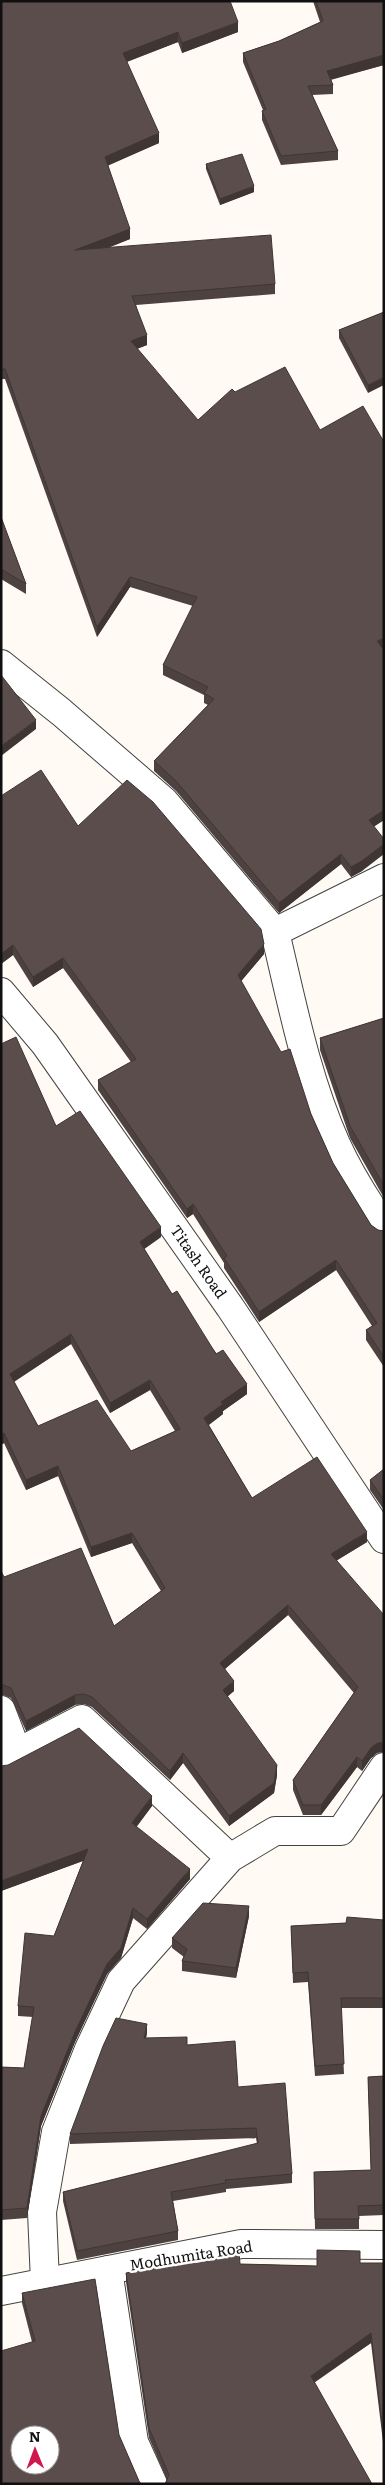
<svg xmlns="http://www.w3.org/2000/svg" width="385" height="2485" viewBox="0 0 385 2485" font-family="Literata,serif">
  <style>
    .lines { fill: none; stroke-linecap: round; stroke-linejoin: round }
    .street-casing { stroke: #434343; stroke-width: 30 }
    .street { stroke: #fff; stroke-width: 28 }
    .wall { fill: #4d4240; fill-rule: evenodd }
    .shaded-wall { fill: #3f3634 }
    .building { fill: #5a4d4b; stroke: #3f3634; fill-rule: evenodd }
    .labels { text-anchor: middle; stroke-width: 5; stroke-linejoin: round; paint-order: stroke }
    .street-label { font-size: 15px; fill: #101010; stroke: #fff }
  </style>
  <rect width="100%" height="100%" fill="#fffaf3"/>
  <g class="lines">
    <defs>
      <g id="street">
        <polyline points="1,664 61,712 164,801 275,932 384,878"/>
        <path d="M275 932C292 1003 306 1077 336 1144 349 1173 366 1200 384 1226"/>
        <polyline points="1,992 45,1044 230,1307 384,1539"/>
        <polyline points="1,1710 17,1752"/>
        <polyline points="1,1761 82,1719 230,1858"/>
        <polyline points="108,2270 134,2442 153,2484"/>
        <polyline points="45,2282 42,2212 56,2132 89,2049 121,1981 230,1858 275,1831 341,1831 384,1767"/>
        <polyline points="1,2291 241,2244 384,2245"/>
      </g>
    </defs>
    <!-- street casing -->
    <use href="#street" class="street-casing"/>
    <!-- street -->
    <use href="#street" class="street"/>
  </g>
  <!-- wall -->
  <g class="wall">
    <polygon points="1,1 238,32 182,53 178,42 127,62 159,143 108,165 130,239 108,248 275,284 275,294 136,305 147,345 137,349 384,650 384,820 374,826 362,871 351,877 341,864 279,913 176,791 154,771 154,761 208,705 204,703 204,695 163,675 163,665 193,606 130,587 97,637 5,379 1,379"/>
    <polygon points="313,1 384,1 384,65 331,79 333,85 333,94 312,95 338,151 338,160 281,165 262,120 262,111 263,110 243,62 243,53 279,41 320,22"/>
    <polygon points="206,164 254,192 220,205 206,169"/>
    <polygon points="384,312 368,393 339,338 339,330"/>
    <polygon points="1,517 26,584 26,594 1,579"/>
    <polygon points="1,796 78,826 264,954 241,981 311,1114 333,1163 371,1225 378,1230 384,1231 384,1367 366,1340 366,1330 372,1326 336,1270 259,1322 224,1268 224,1263 193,1214 187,1218 98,1090 98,1080 131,1062 63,968 33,987 13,955 1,964"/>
    <polygon points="384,1018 384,1198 350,1138 320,1050 320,1038"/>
    <path d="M1 1044 56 1126 161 1237 144 1249 172 1294 247 1394 223 1411V1414L209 1425 252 1498 367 1542 337 1560 377 1753 371 1758 362 1771 357 1767 321 1815H303L293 1790V1780L354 1693 288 1615 225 1669 234 1691 227 1697 277 1775 274 1793 229 1826 183 1763 170 1780 92 1707 84 1704 75 1705 26 1731 11 1698 3 1695H1V1571L4 1577 114 1626 161 1591 132 1543 91 1557 58 1476 26 1490 4 1443 1 1445ZM71 1344 110 1413 150 1390 175 1431 131 1451 38 1426 14 1382Z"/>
    <polygon points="384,1469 384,1510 370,1490 370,1480"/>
    <polygon points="1,1766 152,1806 136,1827 190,1879 147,1929 133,1918 121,1958 107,1974 75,2042 41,2126 27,2218 1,2220 1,2067 24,2068 33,2017 18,2016 18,2006 54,1936 83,1861 1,1891"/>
    <polygon points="249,1916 236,1978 182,1971 182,1961 184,1957 172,1948 172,1938"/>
    <polygon points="384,1920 384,2008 341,2008 344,2074 315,2076 308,1982 293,1983 291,1926 346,1923"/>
    <polygon points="147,2033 146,2038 187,2045 238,2087 292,2174 292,2183 226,2189 226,2192 173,2201 178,2231 178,2240 77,2260 63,2201 63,2192 257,2144 256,2138 70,2144 70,2134"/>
    <polygon points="384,2076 384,2215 359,2216 359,2229 315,2229 314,2172 371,2170 368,2077"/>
    <polygon points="360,2263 384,2263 384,2450 371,2343 167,2480 149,2438 126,2282 126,2273 240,2264 317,2266"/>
    <polygon points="22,2293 119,2435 139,2481 32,2342 22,2303"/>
  </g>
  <!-- shaded-wall -->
  <g class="shaded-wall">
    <polygon points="238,22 238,32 182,53 182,43"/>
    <polygon points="178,32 178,42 123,63 123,53"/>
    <polygon points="384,55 384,65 327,81 327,71"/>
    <polygon points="159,133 159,143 105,167 105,157"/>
    <polygon points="254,186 254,192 220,205 220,199"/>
    <polygon points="130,229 130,239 75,260 75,250"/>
    <polygon points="147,335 147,345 131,351 131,341"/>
    <polygon points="384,377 384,385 368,393 368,385"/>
    <polygon points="130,577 130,587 97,637 97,627"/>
    <polygon points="384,638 384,648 377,651 377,641"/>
    <polygon points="36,720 36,729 1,756 1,746"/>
    <polygon points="384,810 384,820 369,830 369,820"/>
    <polygon points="384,844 384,854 362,871 351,877 351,867"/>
    <polygon points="341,854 341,864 279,913 279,903"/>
    <polygon points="264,944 264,954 238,985 238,975"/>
    <polygon points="13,945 13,955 1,964 1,954"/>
    <polygon points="63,958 63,968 33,987 33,977"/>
    <polygon points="193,1204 193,1214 187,1218 187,1209"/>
    <polygon points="161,1227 161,1237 140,1252 140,1242"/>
    <polygon points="336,1260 336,1270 259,1322 259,1312"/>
    <polygon points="71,1334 71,1344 10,1384 10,1374"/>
    <polygon points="150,1380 150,1390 110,1413 110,1403"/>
    <polygon points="247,1384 247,1394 223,1411 223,1414 204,1428 204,1418 221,1402"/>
    <polygon points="4,1433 4,1443 1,1445 1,1435"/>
    <polygon points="58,1466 58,1476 26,1490 26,1480"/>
    <polygon points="367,1532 367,1542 331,1564 331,1554"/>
    <polygon points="132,1533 132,1543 91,1557 91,1547"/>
    <polygon points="288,1605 288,1615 220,1673 220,1663"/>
    <polygon points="234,1681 234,1691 223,1700 223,1690"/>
    <polygon points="75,1695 75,1705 26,1731 26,1721"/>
    <polygon points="384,1742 384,1752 377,1753 371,1758 362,1771 362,1761 371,1748 377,1743"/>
    <polygon points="183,1753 183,1763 170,1780 170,1771"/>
    <polygon points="357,1757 357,1767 321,1815 321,1805"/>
    <polygon points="277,1765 277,1775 274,1793 229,1826 229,1816"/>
    <polygon points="152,1796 152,1806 132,1833 132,1823"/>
    <polygon points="88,1849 88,1859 1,1891 1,1881"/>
    <polygon points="190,1869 190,1879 147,1929 147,1919"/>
    <polygon points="249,1906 249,1916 236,1978 236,1968"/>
    <polygon points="133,1908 133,1918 121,1958 107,1974 75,2042 41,2126 27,2218 27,2208 41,2116 75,2032"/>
    <polygon points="147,2024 147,2033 144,2047 144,2038"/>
    <polygon points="371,2333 371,2343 311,2385 311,2376"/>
  </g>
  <!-- building -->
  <g class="building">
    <polygon points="1,1 230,1 238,22 182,43 178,32 123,53 159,133 105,157 130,229 75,250 271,235 275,284 132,296 147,335 131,341 198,420 232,389 235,392 285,367 320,430 363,406 384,442 384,638 377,641 384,650 384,810 369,820 384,839 384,844 362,861 351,867 341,854 279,903 176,781 154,761 214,699 204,693 208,687 163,665 197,597 130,577 97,627 5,369 1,369"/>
    <polygon points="316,1 384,1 384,55 327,71 333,85 308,86 338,151 281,156 262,111 266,109 243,53 279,41 323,21"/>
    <polygon points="242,154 254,186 220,199 206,164"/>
    <polygon points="384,312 384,377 368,385 339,330"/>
    <polygon points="1,517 26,584 1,569"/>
    <polygon points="1,675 36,720 1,746"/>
    <polygon points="41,770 78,826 127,780 153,802 261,929 264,944 238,975 281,1052 290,1049 311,1114 333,1163 371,1225 378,1230 384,1231 384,1357 366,1330 377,1323 336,1260 259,1312 224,1258 227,1256 193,1204 187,1209 98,1080 136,1059 63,958 33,977 13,945 1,954 1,796"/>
    <polygon points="384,1018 384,1186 350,1126 320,1038"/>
    <path d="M16 1037 56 1126 80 1111 161 1227 140 1242 172 1294 177 1291 216 1354 223 1350 247 1384 221 1402 223 1404 204 1418 252 1498 317 1457 367 1532 331 1554 384 1615V1742L377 1743 371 1748 362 1761 357 1757 321 1805H303L293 1780 358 1687 288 1605 220 1663 234 1681 223 1690 277 1765 274 1783 229 1816 183 1753 170 1771 92 1697 84 1694 75 1695 26 1721 11 1688 3 1685H1V1571L4 1577 81 1548 114 1626 165 1588 132 1533 91 1547 58 1466 26 1480 4 1433 1 1435V1044ZM71 1334 110 1403 150 1380 180 1429 131 1451 97 1400 38 1426 10 1374Z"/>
    <polygon points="384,1469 384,1500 370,1480"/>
    <polygon points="79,1728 152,1796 132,1823 190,1869 147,1919 133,1908 121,1948 107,1964 75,2032 41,2116 27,2208 1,2210 1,2067 24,2068 34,2007 18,2006 25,1933 54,1936 88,1849 1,1881 1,1766 8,1765"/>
    <polygon points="203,1903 249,1906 236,1968 182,1961 187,1949 172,1938"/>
    <polygon points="347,1917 384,1920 384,1998 341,1998 344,2064 315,2066 308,1972 293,1973 291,1926 346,1923"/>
    <polygon points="116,2018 147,2024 144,2038 187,2037 187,2045 235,2041 238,2087 285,2083 292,2174 225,2180 226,2183 171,2192 178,2231 77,2251 63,2192 258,2143 256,2128 70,2134 103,2046"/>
    <polygon points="384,2076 384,2205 358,2206 359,2219 315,2219 314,2172 371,2170 368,2077"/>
    <polygon points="317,2250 360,2251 360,2263 384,2263 384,2441 371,2333 311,2376 372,2484 165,2484 169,2475 149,2428 126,2273 239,2251 240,2264 317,2266"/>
    <path d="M95 2279 119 2435 139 2481 141 2484H1V2351L35 2341 22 2293ZM20 2435H50V2465H20Z"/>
  </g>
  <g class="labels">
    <!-- street labels -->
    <g class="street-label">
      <text transform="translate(198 1262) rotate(55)" y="5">Titash Road</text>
      <text transform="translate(191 2256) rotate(-9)" y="5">Modhumita Road</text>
    </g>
  </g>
  <!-- border -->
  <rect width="385" height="2485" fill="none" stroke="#101010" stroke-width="5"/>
  <!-- north arrow -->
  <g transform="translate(35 2450) rotate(359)"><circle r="24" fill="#ffffff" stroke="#9f9f9f"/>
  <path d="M0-4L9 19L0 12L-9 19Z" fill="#d1174b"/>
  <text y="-8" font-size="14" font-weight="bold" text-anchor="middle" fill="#101010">N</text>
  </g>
</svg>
